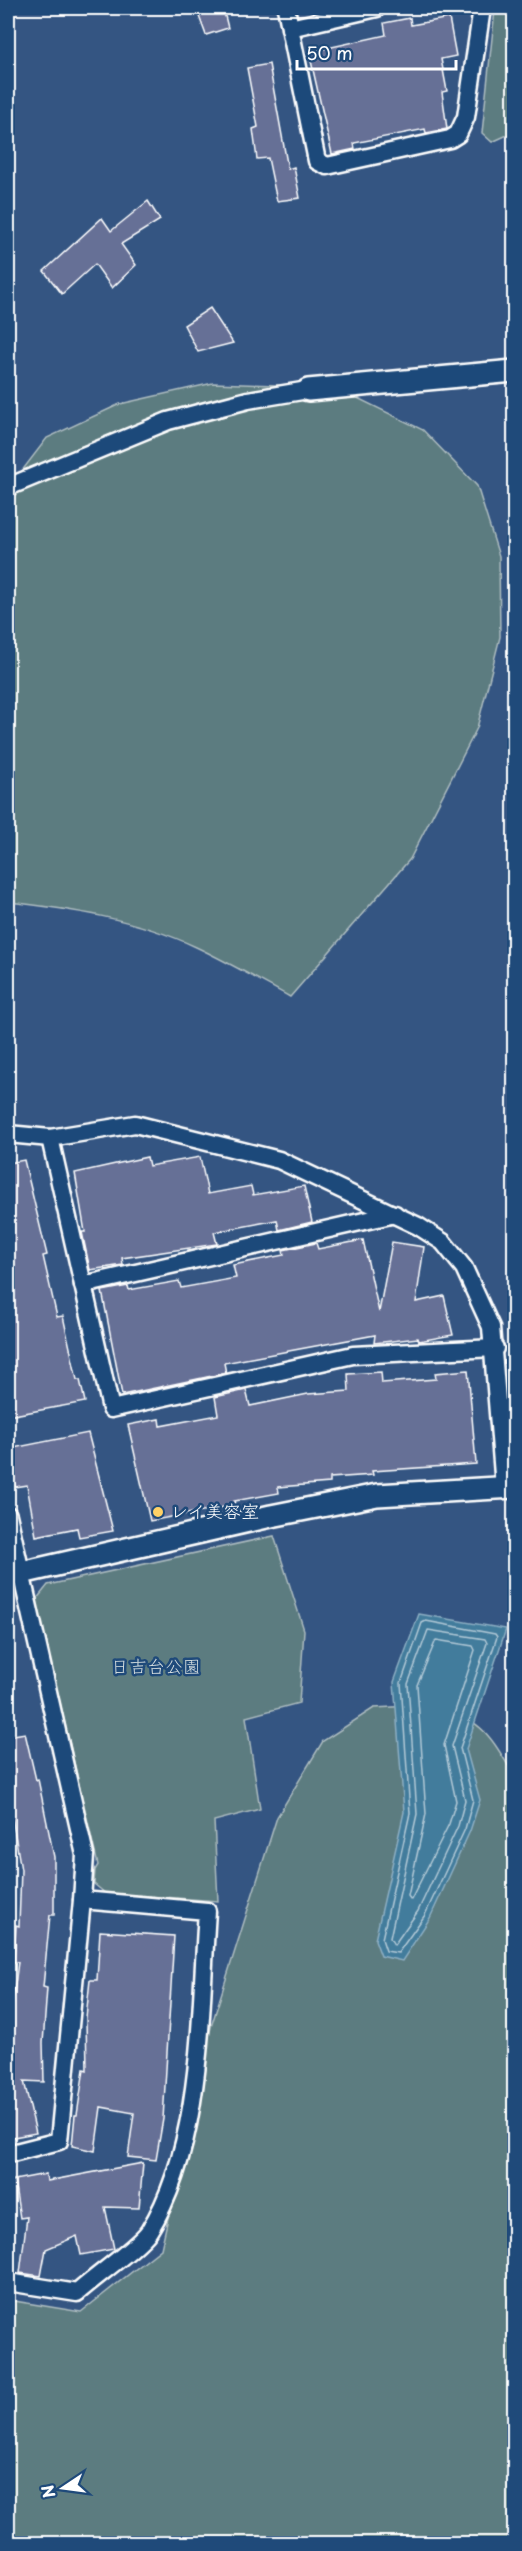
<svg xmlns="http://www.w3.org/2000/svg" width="522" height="2551" viewBox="0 0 522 2551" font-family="'Playpen Sans','Klee One',sans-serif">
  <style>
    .green { fill: #5c7b80; stroke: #aebdc0; stroke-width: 1.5 }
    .water { fill: #427b9c; stroke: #8eb0c4; stroke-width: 1.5 }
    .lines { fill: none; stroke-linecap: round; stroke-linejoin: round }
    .shore { stroke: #b3cad7; stroke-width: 1.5 }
    .building { fill: #666f96; stroke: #fff; stroke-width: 1.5 }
    .minor-casing { stroke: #fff; stroke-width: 21 }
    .tertiary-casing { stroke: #fff; stroke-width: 26 }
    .minor { stroke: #1f4a7a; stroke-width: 16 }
    .tertiary { stroke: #1f4a7a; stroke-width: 21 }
    .poi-dot { fill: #ffd166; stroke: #1f4a7a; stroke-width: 2 }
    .labels { text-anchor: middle; stroke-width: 5; stroke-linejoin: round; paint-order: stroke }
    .poi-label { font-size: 18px; fill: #fff; stroke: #1f4a7a; text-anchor: start }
    .park-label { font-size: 18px; fill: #d6dedf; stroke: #1f4a7a }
  </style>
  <rect width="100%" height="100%" fill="#345582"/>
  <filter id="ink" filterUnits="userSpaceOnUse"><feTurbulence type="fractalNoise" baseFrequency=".0167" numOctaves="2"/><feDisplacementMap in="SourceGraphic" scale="12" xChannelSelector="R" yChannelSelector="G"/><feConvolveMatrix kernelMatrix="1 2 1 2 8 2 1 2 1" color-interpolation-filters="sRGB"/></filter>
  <g filter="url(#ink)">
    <!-- green -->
    <g class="green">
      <polygon points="499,8 514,8 514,132 492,142 482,133 495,10"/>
      <path d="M213 383 335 387 423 430 477 486 499 556 500 637 477 728 410 859 290 997C259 980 228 962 196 947 137 919 71 909 8 902V489L47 438 120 404Z"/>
      <polygon points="274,1536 304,1630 299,1703 246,1717 260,1809 214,1821 218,1901 105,1893 94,1884 95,1870 98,1865 36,1600 48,1585"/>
      <path d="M430 1705C483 1721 486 1729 514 1775V2543H8V2300L81 2312 161 2249 211 2027 277 1817 323 1741 374 1708Z"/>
    </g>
    <!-- water -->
    <polygon class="water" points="419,1614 506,1629 466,1749 480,1800 470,1831 430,1918 402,1961 381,1956 375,1940 404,1812 394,1682"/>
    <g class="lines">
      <!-- shore -->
      <g class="shore">
        <polygon points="426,1621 495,1634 497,1637 460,1748 473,1800 465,1829 425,1915 398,1953 386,1951 382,1939 410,1813 401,1683 422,1623"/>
        <polygon points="428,1630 485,1639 487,1643 452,1746 465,1800 458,1826 418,1911 394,1945 390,1938 417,1814 408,1684"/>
        <polygon points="436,1640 473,1646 475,1650 444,1745 456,1801 449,1824 411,1900 408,1896 426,1814 417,1685"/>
      </g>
    </g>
    <!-- building -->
    <g class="building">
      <polygon points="196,8 223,8 228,28 206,35"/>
      <polygon points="410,18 411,25 449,18 456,56 441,59 447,91 442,92 447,129 426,133 425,129 354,143 355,149 332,154 309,52 386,35 384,23"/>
      <polygon points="269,64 288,169 294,167 300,198 277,201 268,158 257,159 253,129 258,127 247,68"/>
      <polygon points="148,201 160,220 121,244 136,265 112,288 95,264 62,294 44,271 102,218 111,231"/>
      <polygon points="210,308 233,343 198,352 184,325"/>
      <polygon points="147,1157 149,1166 200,1157 208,1194 251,1186 253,1195 304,1186 312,1222 279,1230 277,1220 214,1232 217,1244 122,1258 123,1265 90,1270 82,1232 85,1232 75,1173"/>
      <polygon points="24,1160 47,1255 43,1256 57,1317 63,1316 77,1380 80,1380 85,1402 8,1416 8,1259 13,1258 8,1226 8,1163"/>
      <polygon points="363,1240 379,1312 392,1242 424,1247 416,1302 444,1296 453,1335 419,1341 418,1338 374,1343 375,1335 224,1363 226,1373 122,1395 102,1291 128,1286 129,1290 179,1281 181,1288 236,1278 233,1265 284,1255 283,1250 316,1243 318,1249"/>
      <polygon points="468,1370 476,1464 372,1471 373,1475 330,1478 330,1483 278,1487 279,1493 234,1501 235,1505 150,1521 128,1425 159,1419 160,1426 218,1415 215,1397 246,1390 250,1406 308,1394 349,1391 348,1374 381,1372 382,1383 436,1379 435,1373"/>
      <polygon points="88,1433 113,1531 79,1537 77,1528 36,1536 27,1485 15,1487 8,1449"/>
      <polygon points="25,1733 36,1780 38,1779 54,1857 54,1915 50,1915 43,1987 47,1988 43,2043 44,2082 24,2081 36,2133 8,2138 13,2023 10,2023 18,1962 14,1962 16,1925 19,1926 21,1870 8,1793 8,1736"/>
      <polygon points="100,1931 174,1936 163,2119 156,2160 128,2157 134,2113 101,2107 95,2151 72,2146 75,2115 77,2115 84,2069 87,2070 86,2018 90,1980 97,1980"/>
      <polygon points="143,2163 139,2208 105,2207 114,2249 81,2255 77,2236 46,2249 41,2276 20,2273 27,2217 20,2218 14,2180 46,2174 47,2181"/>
    </g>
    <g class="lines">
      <defs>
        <g id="minor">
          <polyline points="286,8 317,161 327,166 450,139 458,134 466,117 482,8"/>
          <polyline points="290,28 377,8"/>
          <polyline points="8,487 168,421 248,400 308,390"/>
          <polyline points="8,1134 50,1138 135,1124 279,1160 418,1226 443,1242 464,1268 491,1327 504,1487"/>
          <polyline points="50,1138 111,1409 353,1355 495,1348"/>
          <polyline points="83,1285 395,1214"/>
          <path d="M8 1515 85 1855 82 1900 207 1911C200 2010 203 2145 149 2231 140 2245 92 2279 77 2293L8 2282"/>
          <polyline points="8,2154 59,2141 82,1900"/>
        </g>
        <g id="tertiary">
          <polyline points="308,390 514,371"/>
          <polyline points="8,1576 271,1516 377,1495 514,1487"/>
        </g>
      </defs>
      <!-- minor casing -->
      <use href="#minor" class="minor-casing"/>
      <!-- tertiary casing -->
      <use href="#tertiary" class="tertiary-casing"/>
      <!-- minor -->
      <use href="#minor" class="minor"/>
      <!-- tertiary -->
      <use href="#tertiary" class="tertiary"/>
    </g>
  </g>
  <!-- markers -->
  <circle class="poi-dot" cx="158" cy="1512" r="6"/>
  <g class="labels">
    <!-- poi labels -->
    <g class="poi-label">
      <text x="170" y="1518">レイ美容室</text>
    </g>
    <!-- park labels -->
    <g class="park-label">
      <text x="156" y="1673">日吉台公園</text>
    </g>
  </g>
  <!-- margin -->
  <rect width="522" height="2551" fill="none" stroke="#1f4a7a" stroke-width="30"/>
  <rect x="15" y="15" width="492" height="2521" fill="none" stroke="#fff" stroke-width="2" filter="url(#ink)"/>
  <!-- north arrow -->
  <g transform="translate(63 2488) rotate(257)" stroke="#1f4a7a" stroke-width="4.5" paint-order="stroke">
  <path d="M0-4.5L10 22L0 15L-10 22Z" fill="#ffffff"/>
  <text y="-9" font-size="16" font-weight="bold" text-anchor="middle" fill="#ffffff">N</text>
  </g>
  <!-- scale -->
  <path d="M297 60v9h159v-9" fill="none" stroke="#ffffff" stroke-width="3"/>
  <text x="306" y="60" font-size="18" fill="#ffffff" stroke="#1f4a7a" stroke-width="4.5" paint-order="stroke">50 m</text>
</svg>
